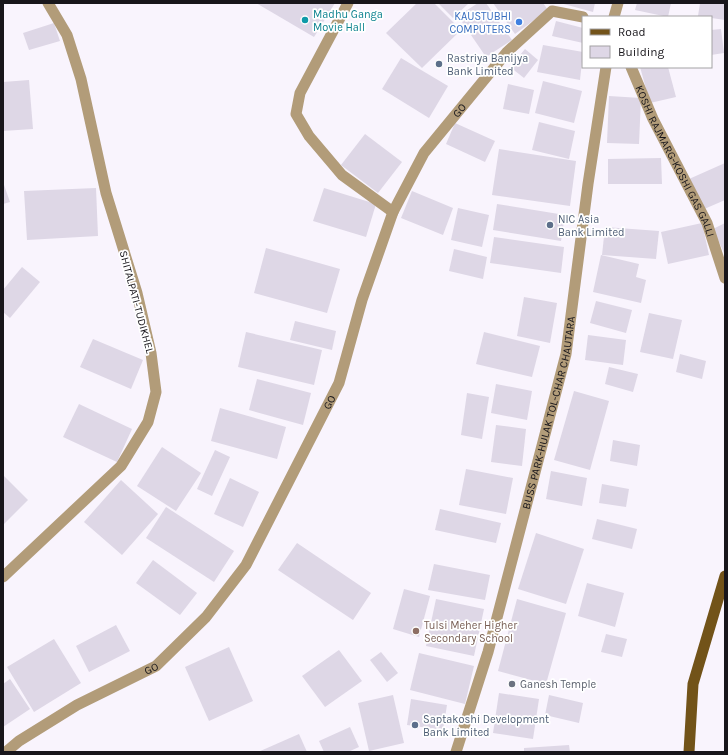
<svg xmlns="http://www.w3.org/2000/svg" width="728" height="755" viewBox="0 0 728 755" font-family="Karla,sans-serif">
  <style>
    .building { fill: #ded7e6 }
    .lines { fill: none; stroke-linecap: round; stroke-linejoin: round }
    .minor { stroke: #b29c79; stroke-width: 11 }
    .primary { stroke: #725319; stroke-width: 11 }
    .culture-dot { fill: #0f9aa8; stroke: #fff; stroke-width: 1.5 }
    .shop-dot { fill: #3f7fe0; stroke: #fff; stroke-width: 1.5 }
    .service-dot { fill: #5c6f8a; stroke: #fff; stroke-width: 1.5 }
    .education-dot { fill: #8d6e63; stroke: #fff; stroke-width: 1.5 }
    .worship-dot { fill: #6b7280; stroke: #fff; stroke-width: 1.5 }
    .labels { text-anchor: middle; stroke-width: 3.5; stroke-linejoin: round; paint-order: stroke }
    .culture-label { font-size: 11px; fill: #0d838f; stroke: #fff; text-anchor: start }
    .shop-label { font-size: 11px; fill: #366cbe; stroke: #fff; text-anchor: end }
    .service-label { font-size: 11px; fill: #4e5e75; stroke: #fff; text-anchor: start }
    .street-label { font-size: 11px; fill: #18161b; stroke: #fff }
    .education-label { font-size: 11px; fill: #785e54; stroke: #fff; text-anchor: start }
    .worship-label { font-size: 11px; fill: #5b616d; stroke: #fff; text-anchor: start }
  </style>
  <rect width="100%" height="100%" fill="#f9f4fd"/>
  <!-- building -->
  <g class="building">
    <polygon points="256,3 335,3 314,37"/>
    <polygon points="417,3 434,3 461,30 422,68 386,33"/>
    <polygon points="438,3 469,3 453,18"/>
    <polygon points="478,3 486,3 512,40 486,57 458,16"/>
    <polygon points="493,3 543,3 548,10 515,34"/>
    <polygon points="560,3 595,3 593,12"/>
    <polygon points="637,3 671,3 668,17 635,10"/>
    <polygon points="700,3 725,3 725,20 698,16"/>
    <polygon points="556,21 583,28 583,43 552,36"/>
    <polygon points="54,23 60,41 29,50 23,33"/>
    <polygon points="721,29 724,53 711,55 711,30"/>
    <polygon points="543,45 583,52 580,80 537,72"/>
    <polygon points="525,49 538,60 524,78 510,67"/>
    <polygon points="401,58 448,86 429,118 382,89"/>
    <polygon points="640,67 668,67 676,97 650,103"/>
    <polygon points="29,80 33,129 3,131 3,82"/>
    <polygon points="543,81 582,91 574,123 535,113"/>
    <polygon points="508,84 534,90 529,114 503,109"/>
    <polygon points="609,96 641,98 639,144 607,143"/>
    <polygon points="539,122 575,131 569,159 532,150"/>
    <polygon points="455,123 495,141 485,162 446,144"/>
    <polygon points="365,134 402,162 378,193 341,165"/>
    <polygon points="499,149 576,161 570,206 492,195"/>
    <polygon points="661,158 662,184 608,184 608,159"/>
    <polygon points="725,163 725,200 702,210 689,179"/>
    <polygon points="3,182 10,202 3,204"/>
    <polygon points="96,188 98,236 27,240 24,191"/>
    <polygon points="324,188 376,204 366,237 313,221"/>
    <polygon points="412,191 453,208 443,235 401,218"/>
    <polygon points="497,204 565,215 561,241 493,230"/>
    <polygon points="458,208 489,215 482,247 451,240"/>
    <polygon points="702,223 709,255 668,264 661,232"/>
    <polygon points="725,223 725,255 713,229"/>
    <polygon points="605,227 659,231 656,259 602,255"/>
    <polygon points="494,237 564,247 561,273 490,263"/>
    <polygon points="266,248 340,269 327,313 254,293"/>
    <polygon points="454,249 487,257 483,279 449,271"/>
    <polygon points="601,255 639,264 636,277 646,280 641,303 593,292"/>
    <polygon points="22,267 40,282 10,318 3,312 3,290"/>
    <polygon points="524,297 557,303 550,343 517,336"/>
    <polygon points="596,301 632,310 626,333 590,323"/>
    <polygon points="649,313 682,320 673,359 640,352"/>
    <polygon points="295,321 336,331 332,350 290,340"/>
    <polygon points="246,332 322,350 314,385 238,367"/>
    <polygon points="484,332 540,346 532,377 476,364"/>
    <polygon points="588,335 626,340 623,365 585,360"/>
    <polygon points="93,339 143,360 131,389 80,367"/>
    <polygon points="680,354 706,361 702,379 676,372"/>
    <polygon points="609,367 638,374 633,392 605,384"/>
    <polygon points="257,379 311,393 303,425 249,410"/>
    <polygon points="496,384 532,391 527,420 491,413"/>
    <polygon points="574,391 609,401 590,470 554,460"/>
    <polygon points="467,393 489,397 482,439 461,435"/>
    <polygon points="79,404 132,429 117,462 63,437"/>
    <polygon points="220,408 286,427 277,459 211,441"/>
    <polygon points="496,425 526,429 522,466 491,462"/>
    <polygon points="613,440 640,445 637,466 610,461"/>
    <polygon points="162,447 201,473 176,511 137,486"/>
    <polygon points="215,450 230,457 212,496 197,489"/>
    <polygon points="466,469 513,478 506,514 459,505"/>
    <polygon points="551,471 587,478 582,506 546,499"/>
    <polygon points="3,475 28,500 3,525"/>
    <polygon points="230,478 259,492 243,527 214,514"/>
    <polygon points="121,480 158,514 122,555 84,522"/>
    <polygon points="602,484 629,489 626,507 599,503"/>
    <polygon points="166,507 234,551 214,582 146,538"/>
    <polygon points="440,509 501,523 496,543 435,530"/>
    <polygon points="597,519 637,529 632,549 592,539"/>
    <polygon points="536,533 584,549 566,604 518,589"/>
    <polygon points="297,543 371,593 353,620 278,570"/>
    <polygon points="153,560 197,593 180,615 136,583"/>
    <polygon points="434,564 490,575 485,600 428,590"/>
    <polygon points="587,583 624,593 615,627 578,616"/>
    <polygon points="404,589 430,596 419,637 393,629"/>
    <polygon points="436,599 484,609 474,656 426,646"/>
    <polygon points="517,599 566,613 546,684 498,671"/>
    <polygon points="116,625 130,651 89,672 76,646"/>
    <polygon points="606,634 627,639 622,657 601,652"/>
    <polygon points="54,639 81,683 34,712 7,667"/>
    <polygon points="229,647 253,701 209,721 185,667"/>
    <polygon points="339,650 362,681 325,707 302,676"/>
    <polygon points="381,652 398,673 387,682 370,660"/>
    <polygon points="419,653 474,666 465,704 410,690"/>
    <polygon points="10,679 30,709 3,727 3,684"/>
    <polygon points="499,693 539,699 533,739 493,733"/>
    <polygon points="393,695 404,743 369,751 358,703"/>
    <polygon points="549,695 583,703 579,723 545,715"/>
    <polygon points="411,699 447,705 443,730 407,725"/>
    <polygon points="350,727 359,747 348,752 324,752 319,741"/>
    <polygon points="299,734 307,752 258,752"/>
    <polygon points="569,745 570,752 524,752 524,748"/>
  </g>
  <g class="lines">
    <!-- minor -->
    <g class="minor">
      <polyline points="348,3 300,93 296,114 309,136 342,175 393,212"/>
      <polyline points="614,17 618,3"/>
      <path id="s1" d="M631 67 653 119 707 223 725 278"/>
      <polyline points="3,577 121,466 148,422 156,392 151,353 137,293 106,193 81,79 67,35 48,3"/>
      <path id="s2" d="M6 752 19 741 77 705 156 666 206 617 246 565 339 383 362 300 393 212 424 153 507 52 552 11 583 17"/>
      <path id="s3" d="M456 752 488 652 566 354 588 184 606 67"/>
    </g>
    <!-- primary -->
    <polyline class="primary" points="689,752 693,684 725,576"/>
  </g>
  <!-- markers -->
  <circle class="culture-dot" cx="305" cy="20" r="4"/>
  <circle class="shop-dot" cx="519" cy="22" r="4"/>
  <g class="service-dot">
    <circle cx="439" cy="64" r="4"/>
    <circle cx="550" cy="225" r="4"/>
    <circle cx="415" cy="725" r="4"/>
  </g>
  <circle class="education-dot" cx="416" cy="631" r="4"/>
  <circle class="worship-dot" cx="512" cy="684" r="4"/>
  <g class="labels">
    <!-- culture labels -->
    <g class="culture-label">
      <text x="313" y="18">Madhu Ganga<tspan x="313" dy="13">Movie Hall</tspan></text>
    </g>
    <!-- shop labels -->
    <g class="shop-label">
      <text x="511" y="20">KAUSTUBHI<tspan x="511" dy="13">COMPUTERS</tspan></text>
    </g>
    <!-- service labels -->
    <g class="service-label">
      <text x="447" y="62">Rastriya Banijya<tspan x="447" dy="13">Bank Limited</tspan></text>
      <text x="558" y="223">NIC Asia<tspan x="558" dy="13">Bank Limited</tspan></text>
      <text x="423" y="723">Saptakoshi Development<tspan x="423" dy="13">Bank Limited</tspan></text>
    </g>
    <!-- street labels -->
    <g class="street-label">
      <text dy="4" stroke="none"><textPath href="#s2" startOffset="815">GO</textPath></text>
      <text dy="4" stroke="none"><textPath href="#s1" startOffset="104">KOSHI RAJMARG-KOSHI GAS GALLI</textPath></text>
      <text transform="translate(137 302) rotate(75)" y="4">SHITALPATI-TUDIKHEL</text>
      <text dy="4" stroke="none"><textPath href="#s2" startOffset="492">GO</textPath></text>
      <text dy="4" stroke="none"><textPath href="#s3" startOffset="352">BUSS PARK-HULAK TOL-CHAR CHAUTARA</textPath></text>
      <text dy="4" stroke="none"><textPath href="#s2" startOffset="168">GO</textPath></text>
    </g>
    <!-- education labels -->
    <g class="education-label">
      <text x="424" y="629">Tulsi Meher Higher<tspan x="424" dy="13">Secondary School</tspan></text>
    </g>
    <!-- worship labels -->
    <g class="worship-label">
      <text x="520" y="688">Ganesh Temple</text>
    </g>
  </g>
  <!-- border -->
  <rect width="728" height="755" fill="none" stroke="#18161b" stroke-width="8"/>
  <!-- legend -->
  <rect x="582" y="16" width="130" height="52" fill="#ffffff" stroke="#a3a2a4"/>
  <rect x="590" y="29" width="20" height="6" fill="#725319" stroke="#a3a2a4"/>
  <text x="618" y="36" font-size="12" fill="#18161b">Road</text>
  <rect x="590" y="46" width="20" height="12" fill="#ded7e6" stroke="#a3a2a4"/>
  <text x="618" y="56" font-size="12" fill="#18161b">Building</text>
</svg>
